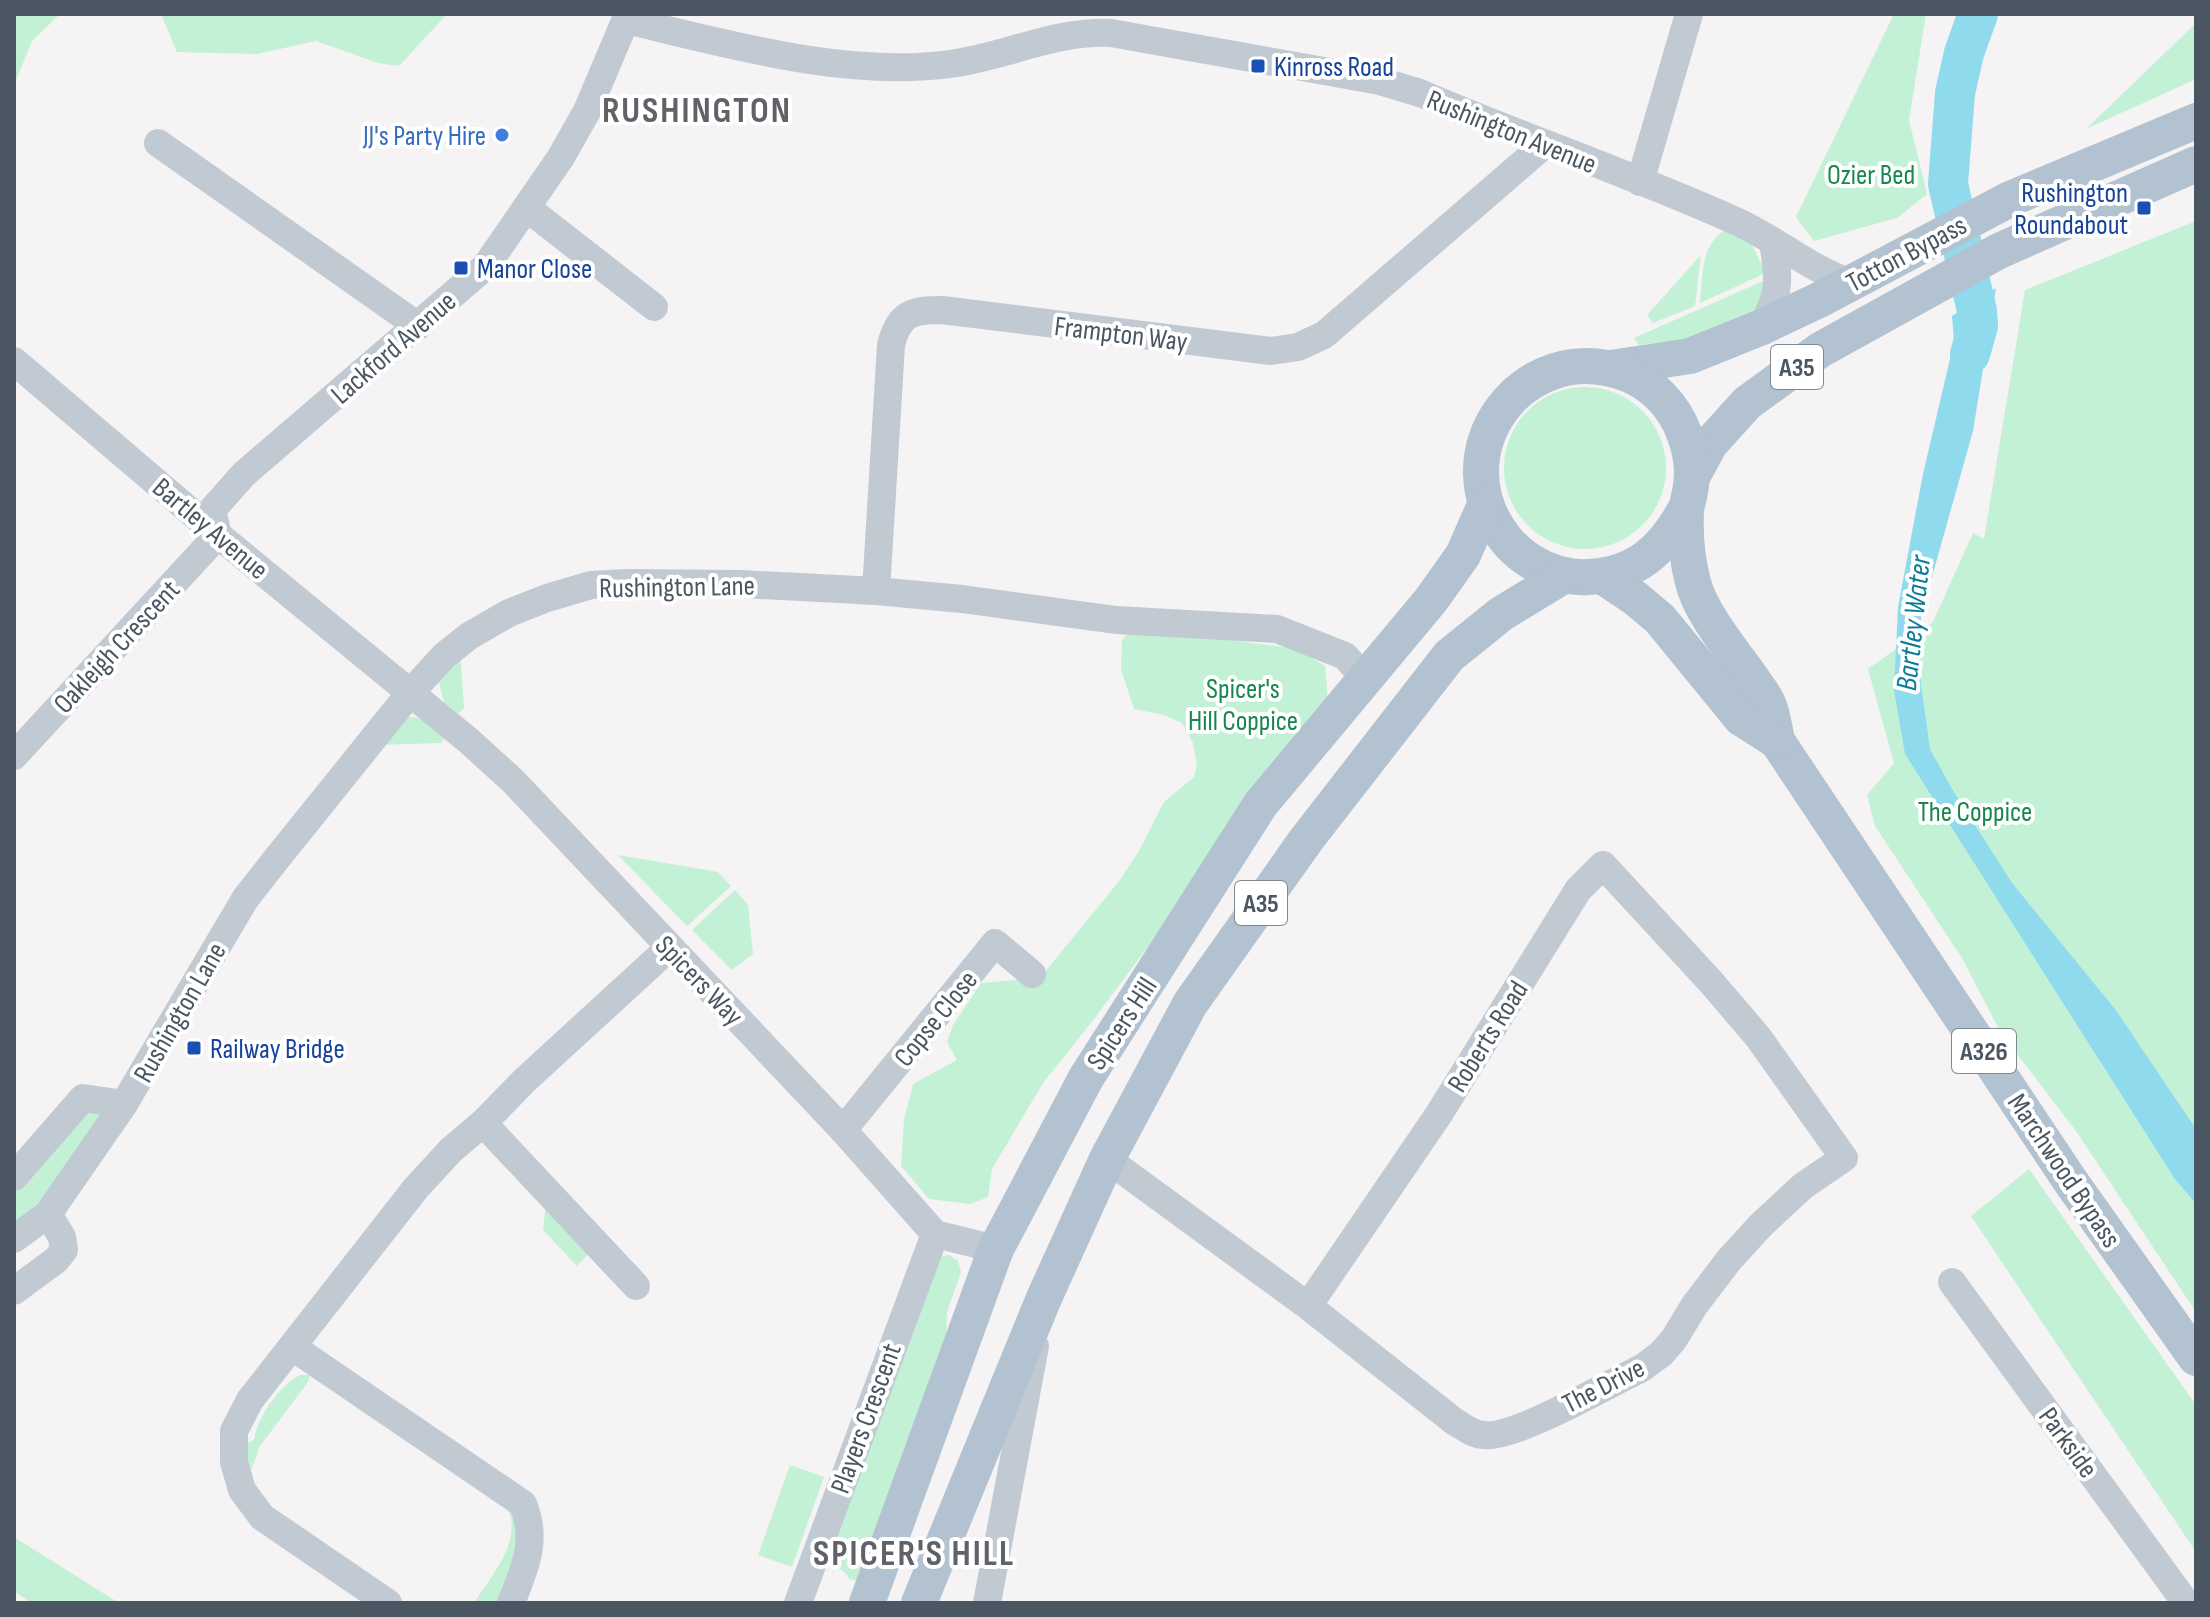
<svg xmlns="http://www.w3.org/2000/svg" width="2210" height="1617" viewBox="0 0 2210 1617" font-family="'Sofia Sans Condensed',sans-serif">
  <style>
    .green { fill: #c3f1d5 }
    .water { fill: #90daee }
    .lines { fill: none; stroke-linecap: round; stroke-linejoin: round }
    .river { stroke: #90daee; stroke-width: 40 }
    .minor { stroke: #c1cad2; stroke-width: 28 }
    .major { stroke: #b3c2d1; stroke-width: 36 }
    .transit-dot { fill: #1a4fb4; stroke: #fff; stroke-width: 3 }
    .shop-dot { fill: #3f7fe0; stroke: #fff; stroke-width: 3 }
    .labels { text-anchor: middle; stroke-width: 8; stroke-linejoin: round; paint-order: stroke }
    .shield { fill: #fff; stroke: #808990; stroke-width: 2 }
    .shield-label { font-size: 26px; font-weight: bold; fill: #4a5661 }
    .transit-label { font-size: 28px; fill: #164399; stroke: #fff; text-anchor: start }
    .street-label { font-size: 28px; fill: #4a5661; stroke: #fff }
    .shop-label { font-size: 28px; fill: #366cbe; stroke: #fff; text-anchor: end }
    .park-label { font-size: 28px; fill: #17864f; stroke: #fff }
    .water-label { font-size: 30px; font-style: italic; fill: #0c7c9b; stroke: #fff }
    .district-label { font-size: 36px; font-weight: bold; letter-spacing: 2px; fill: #5f6368; stroke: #fff }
  </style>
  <rect width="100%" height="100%" fill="#f5f3f3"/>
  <!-- green -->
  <g class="green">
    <polygon points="14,14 60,14 32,41 14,85"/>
    <polygon points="161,14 447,14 399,66 378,63 316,41 257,54 177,52"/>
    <polygon points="1894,14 1926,14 1909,120 1927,194 1897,218 1814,241 1796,217"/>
    <polygon points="2196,23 2196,79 2086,129"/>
    <polygon points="2196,221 2196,1129 2179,1107 2098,1059 2174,1178 2196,1204 2196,1312 2076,1131 2001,1033 1962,958 1875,826 1867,795 1894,763 1868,669 1933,622 1973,533 1984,539 2025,290"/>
    <path d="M1730 228 1748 237 1766 273 1700 303C1703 274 1700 241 1730 228Z"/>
    <polygon points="1701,255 1695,306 1653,323 1647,315"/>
    <polygon points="1770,278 1764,305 1751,314 1698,338 1638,345 1634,338"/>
    <circle cx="1585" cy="468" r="81"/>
    <polygon points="1131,631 1193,635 1297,649 1325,666 1328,700 1244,796 1164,925 1094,1019 1043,1083 992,1169 988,1197 970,1204 929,1199 901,1166 904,1120 913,1084 957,1060 947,1042 953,1025 981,983 1040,978 1120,880 1139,851 1164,802 1194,777 1197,765 1193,743 1182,723 1164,715 1134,709 1121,669 1122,640"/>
    <polygon points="460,651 464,708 458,714 444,702 437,675"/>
    <path d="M403 717C423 716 433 723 447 735L441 743 377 745Z"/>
    <polygon points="618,855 718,872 731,886 687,926"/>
    <polygon points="735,890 748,905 753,954 732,970 692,930"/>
    <polygon points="89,1109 104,1109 41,1203 14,1224 14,1192"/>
    <polygon points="2029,1169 2196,1405 2196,1552 1971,1216"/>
    <polygon points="546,1205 590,1252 577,1266 543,1230"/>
    <path d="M949 1255 958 1261 961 1272 947 1312 946 1342 862 1582 849 1579C844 1568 834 1565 822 1565L938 1257Z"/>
    <path d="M300 1375H310L308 1382 260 1446 249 1476 246 1444 254 1440C258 1416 278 1387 300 1375Z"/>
    <polygon points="790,1465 824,1477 792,1567 758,1555"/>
    <path d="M506 1504 522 1526 502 1603H474C492 1574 525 1540 506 1504Z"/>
    <polygon points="14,1537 119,1603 31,1603 14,1591"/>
  </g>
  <!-- water -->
  <polygon class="water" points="1996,288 1973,431 1921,616 1921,684 1930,749 1952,789 2012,883 2115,1009 2196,1129 2196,1204 2174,1178 1905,754 1894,690 1898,607 1923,474 1954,342 1952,316"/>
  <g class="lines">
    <!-- river -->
    <polyline class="river" points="1970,354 1978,326 1977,311 1948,184 1955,93 1964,53 1978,14"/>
    <!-- minor -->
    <g class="minor">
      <path d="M626 20C727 44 846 78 950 64 1004 57 1056 30 1111 33L1380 81 1420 93C1525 138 1634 175 1738 222 1777 240 1810 269 1851 283"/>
      <polyline points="158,143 418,326"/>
      <polyline points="1640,182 1689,14"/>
      <polyline points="527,208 654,307"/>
      <path d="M1762 327C1781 291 1779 281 1773 241"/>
      <polyline points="14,361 218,535 469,741 514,782 843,1130 935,1234 996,1249"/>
      <polyline points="218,535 212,510 244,474 486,266 561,157 587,111 628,14"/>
      <path d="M876 591 891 345C899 313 912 310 942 310L1271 351 1298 347 1324 335 1544 145"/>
      <polyline points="14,756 218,535"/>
      <polyline points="483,1123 636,1286"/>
      <polyline points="843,1130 995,943 1032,974"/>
      <path d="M1107 1159 1308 1306 1455 1422C1464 1427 1472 1434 1483 1435 1513 1440 1610 1383 1642 1368L1661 1354 1674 1339 1694 1306 1729 1260 1761 1225 1803 1186 1844 1158 1758 1037 1711 982 1603 865 1578 890 1439 1114 1308 1306"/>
      <polyline points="14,1177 83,1098 124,1104"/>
      <polyline points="14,1239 48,1214 124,1104 245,899 274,862 410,693 444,656 469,636 509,613 547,598 591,585 627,583 741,584 876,591 962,599 1116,620 1277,629 1345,656 1366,680"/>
      <polyline points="1952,1282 2186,1603"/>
      <polyline points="14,1291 56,1260 64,1250 62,1237 48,1214"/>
      <path d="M294 1348 523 1504C538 1540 525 1568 511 1603"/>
      <polyline points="388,1603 262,1517 242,1490 234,1462 234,1431 250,1400 416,1188 451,1150 483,1123 525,1080 669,948"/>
      <polyline points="798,1603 935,1234"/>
      <polyline points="987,1603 1035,1346"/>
    </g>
    <!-- major -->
    <g class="major">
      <polyline points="1611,368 1690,356 1762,327 1819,300 2010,199 2196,121"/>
      <polyline points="1692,477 1710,444 1747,403 1820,350 1999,251 2196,164"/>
      <path d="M1686 508C1664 549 1637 575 1588 577 1559 579 1527 564 1508 542 1435 456 1522 334 1627 374 1653 384 1674 406 1684 433 1691 451 1694 473 1690 492 1689 498 1687 504 1686 510 1685 533 1687 560 1693 582 1700 613 1735 654 1753 680 1758 688 1766 697 1769 706 1773 717 1775 730 1777 741L2071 1182 2196 1358"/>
      <polyline points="1602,576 1635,598 1660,619 1741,718 1777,741"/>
      <polyline points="867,1603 996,1249 1086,1078 1260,805 1431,600 1463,555 1485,505"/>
      <polyline points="919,1603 1044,1298 1107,1159 1190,1004 1306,840 1449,656 1501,614 1565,575"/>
    </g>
  </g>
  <!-- markers -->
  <g class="transit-dot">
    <rect x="1250" y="58" width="16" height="16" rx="4"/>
    <rect x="2136" y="200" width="16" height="16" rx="4"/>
    <rect x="453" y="260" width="16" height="16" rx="4"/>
    <rect x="186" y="1040" width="16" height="16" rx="4"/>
  </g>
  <circle class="shop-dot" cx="502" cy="135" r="8"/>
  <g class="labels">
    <!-- shield labels -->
    <g class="shield">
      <rect x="1771" y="345" width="52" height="44" rx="6"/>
      <rect x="1235" y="881" width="52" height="44" rx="6"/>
      <rect x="1952" y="1029" width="64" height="44" rx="6"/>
    </g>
    <g class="shield-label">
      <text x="1797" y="376">A35</text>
      <text x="1261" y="912">A35</text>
      <text x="1984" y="1060">A326</text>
    </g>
    <!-- transit labels -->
    <g class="transit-label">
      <text x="1274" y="76">Kinross Road</text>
      <text x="2128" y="202" text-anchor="end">Rushington<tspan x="2128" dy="32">Roundabout</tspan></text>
      <text x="477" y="278">Manor Close</text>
      <text x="210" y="1058">Railway Bridge</text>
    </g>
    <!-- street labels -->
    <g class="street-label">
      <text transform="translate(1512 131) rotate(22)" y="10">Rushington Avenue</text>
      <text transform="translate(1906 253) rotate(-28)" y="10">Totton Bypass</text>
      <text transform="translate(1121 333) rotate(7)" y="10">Frampton Way</text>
      <text transform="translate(393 347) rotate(-41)" y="10">Lackford Avenue</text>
      <text transform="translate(211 528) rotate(40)" y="10">Bartley Avenue</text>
      <text transform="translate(677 586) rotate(-1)" y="10">Rushington Lane</text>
      <text transform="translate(116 646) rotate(-47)" y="10">Oakleigh Crescent</text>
      <text transform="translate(700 980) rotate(46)" y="10">Spicers Way</text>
      <text transform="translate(179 1012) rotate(-60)" y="10">Rushington Lane</text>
      <text transform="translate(935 1018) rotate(-51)" y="10">Copse Close</text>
      <text transform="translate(1121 1023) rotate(-57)" y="10">Spicers Hill</text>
      <text transform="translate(1487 1036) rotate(-58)" y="10">Roberts Road</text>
      <text transform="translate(2065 1170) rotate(56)" y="10">Marchwood Bypass</text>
      <text transform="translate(1603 1385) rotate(-27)" y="10">The Drive</text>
      <text transform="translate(865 1418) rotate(-70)" y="10">Players Crescent</text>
      <text transform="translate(2069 1442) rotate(54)" y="10">Parkside</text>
    </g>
    <!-- shop labels -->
    <g class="shop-label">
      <text x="486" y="145">JJ's Party Hire</text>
    </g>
    <!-- park labels -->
    <g class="park-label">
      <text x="1871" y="184">Ozier Bed</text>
      <text x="1243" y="698">Spicer's<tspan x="1243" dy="32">Hill Coppice</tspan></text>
      <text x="1975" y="821">The Coppice</text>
    </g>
    <!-- water labels -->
    <g class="water-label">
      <text transform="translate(1913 623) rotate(-84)" y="10">Bartley Water</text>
    </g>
    <!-- district labels -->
    <g class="district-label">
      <text x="697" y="122">RUSHINGTON</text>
      <text x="914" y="1565">SPICER'S HILL</text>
    </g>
  </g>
  <!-- border -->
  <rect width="2210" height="1617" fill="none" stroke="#4a5661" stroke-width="32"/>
</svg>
